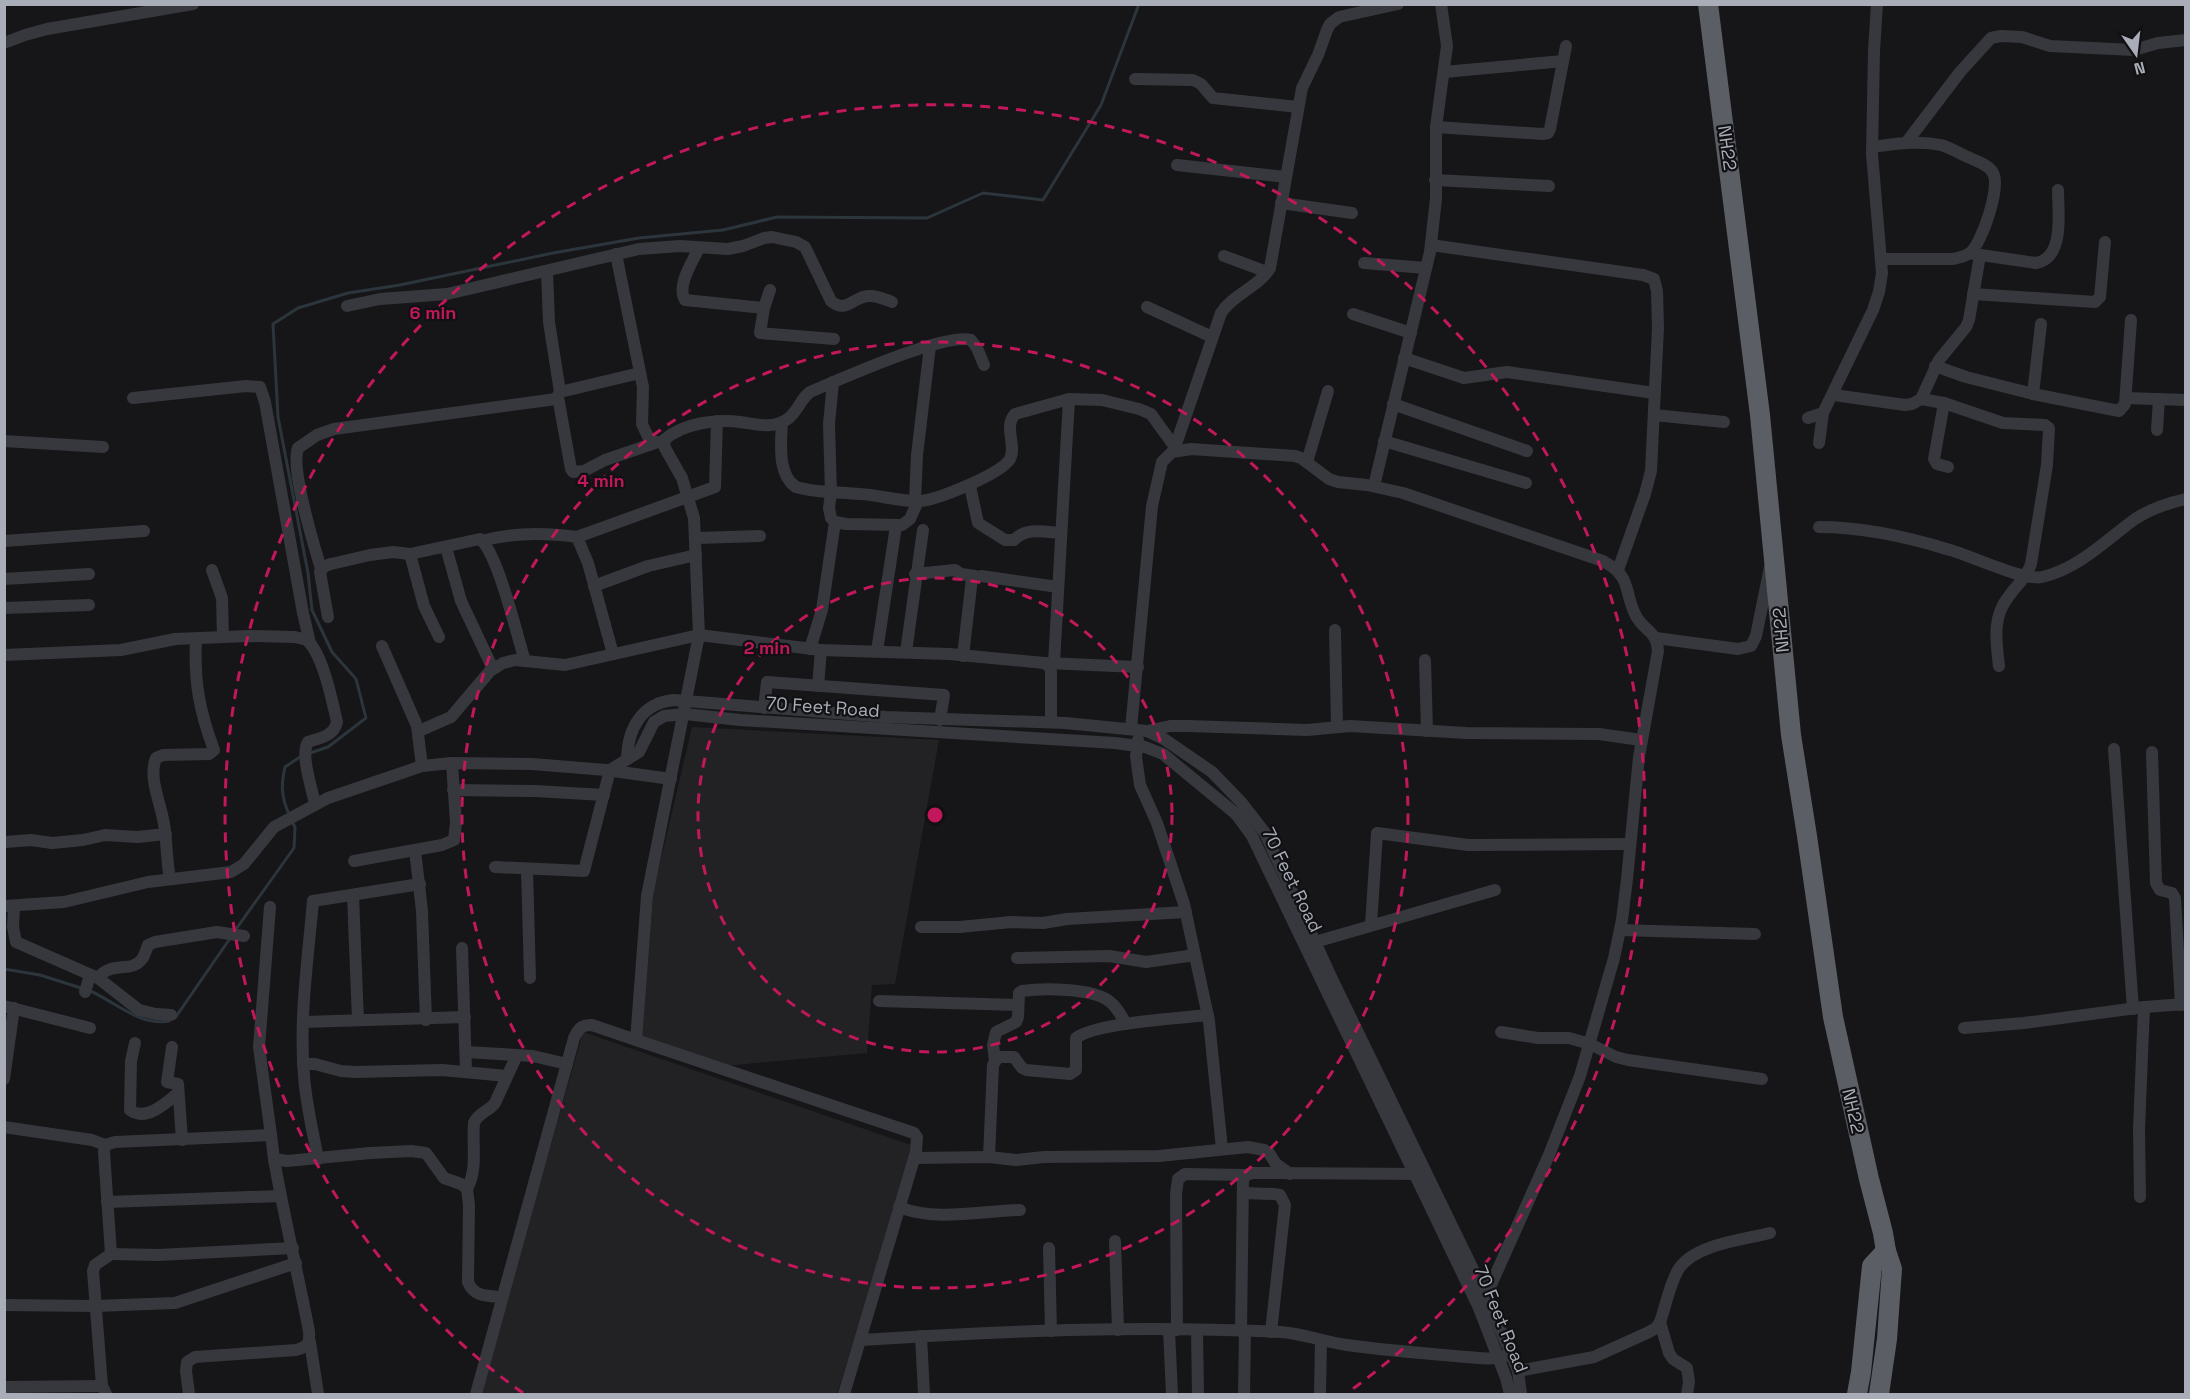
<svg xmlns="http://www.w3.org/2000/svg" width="2190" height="1399" viewBox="0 0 2190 1399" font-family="'Space Grotesk',sans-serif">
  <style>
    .built { fill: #222225 }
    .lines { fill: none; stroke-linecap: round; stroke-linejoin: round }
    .stream { stroke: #2c353c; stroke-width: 3 }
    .minor { stroke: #37383d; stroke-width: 12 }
    .trunk { stroke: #5b5e65; stroke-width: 20 }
    .ring { fill: none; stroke: #c2185b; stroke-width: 3; stroke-dasharray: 10 8 }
    .labels { text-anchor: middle; stroke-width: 4.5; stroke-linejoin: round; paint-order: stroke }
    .street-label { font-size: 18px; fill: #a8adb8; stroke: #111113 }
    .centre { fill: #c2185b; stroke: #111113; stroke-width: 3 }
    .ring-label { font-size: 18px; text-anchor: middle; font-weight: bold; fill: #c2185b; stroke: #111113; stroke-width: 4.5; stroke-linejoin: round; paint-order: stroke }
  </style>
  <rect width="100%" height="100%" fill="#161618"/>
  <!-- built -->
  <g class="built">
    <polygon points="692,727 939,740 895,984 872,985 867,1053 724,1066 639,1038 654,889"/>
    <polygon points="583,1032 914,1146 837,1394 480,1394"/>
  </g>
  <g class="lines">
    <!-- stream -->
    <g class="stream">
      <polyline points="310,753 328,747 366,718 356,679 332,652 312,610 308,573 278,417 273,324 298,308 348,293 400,285 553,253 639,238 723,230 777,217 927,218 983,193 1043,200 1101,105 1139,4"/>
      <path d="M289 814C281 797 281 784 285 767L303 755"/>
      <polyline points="234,932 294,848 295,827 291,820"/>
      <polyline points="4,969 40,975 81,988"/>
      <path d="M88 990C113 1000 140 1027 169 1021"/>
      <polyline points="175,1018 231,937"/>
    </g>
    <!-- minor -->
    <g class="minor">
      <polyline points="4,43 25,35 47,29 193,4"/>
      <polyline points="1444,72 1563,61"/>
      <polyline points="1135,79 1193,80 1201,84 1213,98 1298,107"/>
      <polyline points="1436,127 1542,134 1548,133 1550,129 1566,46"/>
      <polyline points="1906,143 1960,72 1991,38 2001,36 2022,37 2050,46 2134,50 2158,43 2186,40"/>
      <path d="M1872 147C1895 144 1918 140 1941 145 1951 148 1961 154 1970 158 1978 162 1989 165 1993 173 2001 187 1982 243 1970 253 1964 257 1959 258 1952 259H1883"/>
      <polyline points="1177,165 1286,177"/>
      <polyline points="1435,180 1549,186"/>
      <polyline points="1281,203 1352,213"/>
      <polyline points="1431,245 1643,275 1654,279 1657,291 1658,328 1651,471 1645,494 1618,570"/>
      <path d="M699 248C693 261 676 286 685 300L764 308"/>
      <polyline points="616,254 643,387 642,424 650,441 664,443"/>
      <path d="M1974 254 2036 263C2065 258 2058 213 2058 190"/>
      <polyline points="1224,256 1267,272"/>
      <polyline points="1364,263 1426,268"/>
      <polyline points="770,290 764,308 760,333 834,339"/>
      <polyline points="1973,294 2095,302 2100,297 2105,242"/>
      <path d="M347 306 380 299 447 294 639 249 680 246 728 249 743 246 764 238 772 237 796 242 805 247 831 301C846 314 853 297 868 296 877 295 884 299 892 302"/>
      <polyline points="1147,307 1212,337"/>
      <polyline points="1353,314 1411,333"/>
      <polyline points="1404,358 1464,378 1507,372 1654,393"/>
      <polyline points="1935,366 1966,377 2033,394 2119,411 2125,404 2131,320"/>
      <polyline points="833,382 829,424 831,493 829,508 831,518 835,522 846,524 902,525 910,519 918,501"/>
      <polyline points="560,392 640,373"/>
      <polyline points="2033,394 2041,324"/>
      <polyline points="1834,395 1905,405 1912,404 1921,399 1939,360 1966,327 1969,320 1980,255"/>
      <polyline points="558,397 571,469 573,472 584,471 605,460 655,443"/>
      <polyline points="133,398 246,386 260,387 265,402 303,613 310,643"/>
      <polyline points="2126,398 2186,400"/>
      <path d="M1921 399 1944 403 2003 423 2045 425 2049 428 2047 465 2031 564C2026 578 2017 585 2009 596 1992 617 1996 640 1999 666"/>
      <polyline points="1944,403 1934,459 1937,464 1948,467"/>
      <polyline points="1393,404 1527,451"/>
      <polyline points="1654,415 1724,422"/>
      <polyline points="1808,418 1823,413 1873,310 1879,292 1882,273 1872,154 1874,51 1877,4"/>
      <path d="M782 422C781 443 777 474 796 487 817 493 839 492 860 494 880 495 900 502 920 501 937 500 1001 474 1010 459 1017 445 1003 427 1015 414L1069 399 1102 400 1139 409 1151 414 1177 450"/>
      <polyline points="2157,430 2159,399"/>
      <polyline points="4,441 103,447"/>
      <polyline points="1384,441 1526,483"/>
      <polyline points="1819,443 1823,413"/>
      <path d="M1175 447 1221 313C1233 294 1259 287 1270 268L1302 88 1318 55 1327 30 1330 24 1339 17 1398 4"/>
      <polyline points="1307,462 1328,391"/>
      <path d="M970 486 978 523 1005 540H1014C1026 527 1045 532 1061 533"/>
      <polyline points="1374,486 1430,252 1436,199 1436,127 1447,46 1441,4"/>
      <polyline points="915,501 917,455 930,346"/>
      <path d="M1819 527C1864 527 1908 537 1950 550 1972 556 2023 581 2042 577 2078 569 2106 540 2135 519 2150 509 2168 503 2186 499"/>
      <polyline points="577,537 715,487 717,421"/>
      <polyline points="696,538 760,536"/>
      <polyline points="4,541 144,531"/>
      <path d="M482 541C513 532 547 533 577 537L588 563 613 654"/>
      <polyline points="446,547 461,601 493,669"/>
      <polyline points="410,554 424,606 439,637"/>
      <path d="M321 569C314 545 290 469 298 448L317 435 334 429 556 399 560 392 549 322 547 272"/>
      <polyline points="212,570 222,598 223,637"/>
      <polyline points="915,574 955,570 961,574 975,576"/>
      <polyline points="4,579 89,574"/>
      <polyline points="594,586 648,566 696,555"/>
      <polyline points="4,608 89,605"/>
      <path d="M328 617 320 572 325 566 331 564 370 555 393 552 410 554 480 539C498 553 517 636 525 661"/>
      <polyline points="1335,630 1337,726"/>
      <polyline points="1656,638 1738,649 1751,646 1756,636 1770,567"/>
      <polyline points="382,646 417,726 422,766"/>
      <polyline points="810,649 822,610 835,522"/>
      <polyline points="877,651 896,526"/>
      <polyline points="906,652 923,530"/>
      <path d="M4 655 121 650 175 639 249 636 295 637 307 640C323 655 332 700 337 722 334 736 320 738 308 742 300 755 312 788 315 804"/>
      <polyline points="963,656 972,578 981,576 1058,587"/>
      <polyline points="1425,660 1427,731"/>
      <polyline points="1046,663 1138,667"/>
      <polyline points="1054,663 1069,399"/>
      <polyline points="818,686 821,650"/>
      <polyline points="764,708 767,682 944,695 940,720"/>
      <path d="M1131 729 1152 506 1162 462 1172 452 1191 449 1295 456 1301 458 1329 479 1338 482 1367 485 1403 493 1603 561C1633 577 1623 591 1636 616 1644 631 1657 631 1658 651L1639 757 1627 879 1622 920 1614 958 1580 1076 1549 1155 1486 1296 1479 1308"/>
      <polyline points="419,731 451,717 490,671 503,663 515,660 565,665 699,635 821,650 949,654 1044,663 1050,667 1051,672 1051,722"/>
      <polyline points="1147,731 1170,726 1187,726 1307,730 1350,726 1466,733 1599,734 1641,740"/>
      <polyline points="1138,740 1136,757 1140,785 1157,823 1184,904 1209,1021 1222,1149"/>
      <polyline points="2114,749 2133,1009"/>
      <polyline points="2152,752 2156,883 2160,890 2172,893 2175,898 2181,1005"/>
      <path d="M627 758C628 728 642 703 674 700L885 717 1065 723 1147 731 1164 739 1212 772 1241 802 1265 833 1332 979 1486 1296 1518 1371 1521 1394"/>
      <polyline points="453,790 535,791 604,795"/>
      <polyline points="5,842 31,840 52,843 83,840 105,835 137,837 166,834"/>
      <polyline points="415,850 422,911 426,1020"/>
      <polyline points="354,861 442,845 454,840 456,823 452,763"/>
      <polyline points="495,867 584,871 610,770 639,752 654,722 664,716 685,714 740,720 1115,743 1145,747 1163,754 1236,814 1252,836 1479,1308 1506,1378 1510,1394"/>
      <polyline points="527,869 530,978"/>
      <path d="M170 879C167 863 167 848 165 832 164 809 147 780 156 758L163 755 209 754 214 750C199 710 194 681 196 639"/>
      <polyline points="353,895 358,1020"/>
      <polyline points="4,906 64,902 148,882 231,872 244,864 274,827 328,798 422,766 452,763 532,764 606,770 671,779"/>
      <polyline points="14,906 13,927 16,942 98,978 139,1010 156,1014 171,1015"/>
      <polyline points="270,907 259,1047 271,1135"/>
      <polyline points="1371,925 1377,833 1468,845 1630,844"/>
      <polyline points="921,927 960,927 1011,922 1043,923 1067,919 1186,912"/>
      <polyline points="1620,930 1755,934"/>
      <polyline points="1315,942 1495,890"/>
      <polyline points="462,948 466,1071"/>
      <polyline points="1017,958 1109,956 1146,962 1195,955"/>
      <path d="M98 978C112 960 131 974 142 959 145 955 146 950 148 945L155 942 217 932 244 936"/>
      <polyline points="85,992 90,975"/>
      <polyline points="879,1001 1018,1005"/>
      <polyline points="4,1006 90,1028"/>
      <polyline points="303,1022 465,1017"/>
      <polyline points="1964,1028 2024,1023 2144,1007 2186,1004"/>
      <polyline points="1501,1032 1538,1038 1569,1038 1590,1044 1616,1057 1628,1060 1762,1079"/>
      <polyline points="636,1040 914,1133 917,1137 916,1152 844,1394"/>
      <path d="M135 1043 131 1061 130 1110C146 1122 166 1103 178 1093"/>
      <polyline points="172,1047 167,1082 178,1084 182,1140"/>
      <polyline points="466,1052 533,1056 567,1064"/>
      <path d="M995 1061 993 1045 996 1032 1016 1022 1018 1017 1019 993 1022 991C1043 988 1092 988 1109 1001 1117 1007 1121 1015 1126 1024"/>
      <polyline points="303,1064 315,1064 341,1071 356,1072 442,1070 507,1076"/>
      <polyline points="4,1079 14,1008"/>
      <polyline points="4,1127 92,1140 105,1145"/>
      <path d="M989 1157 993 1065 998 1057H1014L1022 1068 1026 1070 1070 1074 1076 1070V1038C1095 1023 1180 1018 1208 1015"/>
      <polyline points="914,1158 989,1157 1016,1160 1044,1157 1159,1156 1248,1147 1264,1150 1269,1153 1276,1164 1290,1174"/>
      <path d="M318 1159C313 1132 306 1104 304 1076 299 1018 308 959 313 901L420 884"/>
      <path d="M467 1189C478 1169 472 1146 474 1123 478 1113 488 1112 495 1103L517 1055"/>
      <polyline points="1243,1193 1274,1194 1280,1195 1285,1205 1271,1332"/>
      <polyline points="2140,1197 2139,1129 2144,1007"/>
      <polyline points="107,1202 280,1196"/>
      <path d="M899 1207C936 1222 980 1211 1020 1210"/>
      <polyline points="1115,1241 1118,1330"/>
      <polyline points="1049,1248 1051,1331"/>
      <polyline points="111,1254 158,1255 293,1248"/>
      <polyline points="4,1305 95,1306 175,1303 296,1263"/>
      <polyline points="1660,1322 1669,1353 1673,1359 1687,1368 1689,1382 1687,1394"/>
      <polyline points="1169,1330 1172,1394"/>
      <polyline points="1177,1330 1176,1194 1178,1179 1185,1174 1246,1175"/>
      <polyline points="1197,1330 1198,1394"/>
      <polyline points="1241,1331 1243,1180 1246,1175 1253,1173 1421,1174"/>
      <polyline points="921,1336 924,1394"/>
      <path d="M861 1340C1000 1331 1140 1325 1280 1332 1302 1333 1324 1342 1347 1345 1383 1350 1419 1353 1455 1356 1471 1357 1490 1361 1505 1356"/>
      <polyline points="310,1342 318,1394"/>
      <path d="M1518 1371 1594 1357 1649 1332 1656 1328 1660 1322C1666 1305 1669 1286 1678 1270 1694 1244 1743 1240 1770 1233"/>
      <polyline points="4,1387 102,1386"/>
      <path d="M106 1394 102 1386 93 1271 95 1265 111 1254 104 1152 105 1145 115 1142 271 1135 274 1159 287 1161 370 1153 411 1151 426 1153 444 1178 461 1184 467 1189 469 1205 468 1282C474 1297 487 1296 502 1297"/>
      <path d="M189 1394 186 1371 187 1362 195 1357 296 1350C308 1347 310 1343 309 1331 298 1274 284 1217 274 1159"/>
      <path d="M476 1394 574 1038C579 1028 581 1025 592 1025L636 1040 647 896 699 635 694 518 682 478 665 448 664 440C683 423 716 419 740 422 755 424 772 429 786 420 797 414 800 399 810 392 839 380 945 332 971 340L977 348 984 365"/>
      <polyline points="1244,1394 1245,1331"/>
      <polyline points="1320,1394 1321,1340"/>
    </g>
    <!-- trunk -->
    <g class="trunk">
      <polyline points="1708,4 1760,415 1791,735 1807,836 1833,1017 1869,1179 1883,1233 1886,1251 1892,1269 1887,1339 1879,1394"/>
      <polyline points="1857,1394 1861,1372 1872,1266 1886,1251"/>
    </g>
  </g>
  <!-- distance rings -->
  <g class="ring">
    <circle cx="935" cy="815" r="237"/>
    <circle cx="935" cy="815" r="473"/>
    <path d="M523 1393A710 710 0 1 1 1347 1393"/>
  </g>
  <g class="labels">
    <!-- street labels -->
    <g class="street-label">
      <text transform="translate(1727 148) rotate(82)" y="6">NH22</text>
      <text transform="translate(1781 630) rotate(-95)" y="6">NH22</text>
      <text transform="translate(823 707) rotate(4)" y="6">70 Feet Road</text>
      <text transform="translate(1292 880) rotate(64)" y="6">70 Feet Road</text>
      <text transform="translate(1853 1111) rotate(77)" y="6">NH22</text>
      <text transform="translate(1501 1319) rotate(68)" y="6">70 Feet Road</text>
    </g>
  </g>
  <circle cx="935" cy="815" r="9" class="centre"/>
  <g class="ring-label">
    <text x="433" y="319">6 min</text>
    <text x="601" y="487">4 min</text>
    <text x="767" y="654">2 min</text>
  </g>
  <!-- border -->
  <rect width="2190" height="1399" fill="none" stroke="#a8adb8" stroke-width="12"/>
  <!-- north arrow -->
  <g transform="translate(2136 54) rotate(166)" stroke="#111113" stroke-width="4.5" paint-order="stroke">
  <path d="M0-4.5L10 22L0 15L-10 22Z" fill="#a8adb8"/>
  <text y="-9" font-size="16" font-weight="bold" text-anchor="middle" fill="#a8adb8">N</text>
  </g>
</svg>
